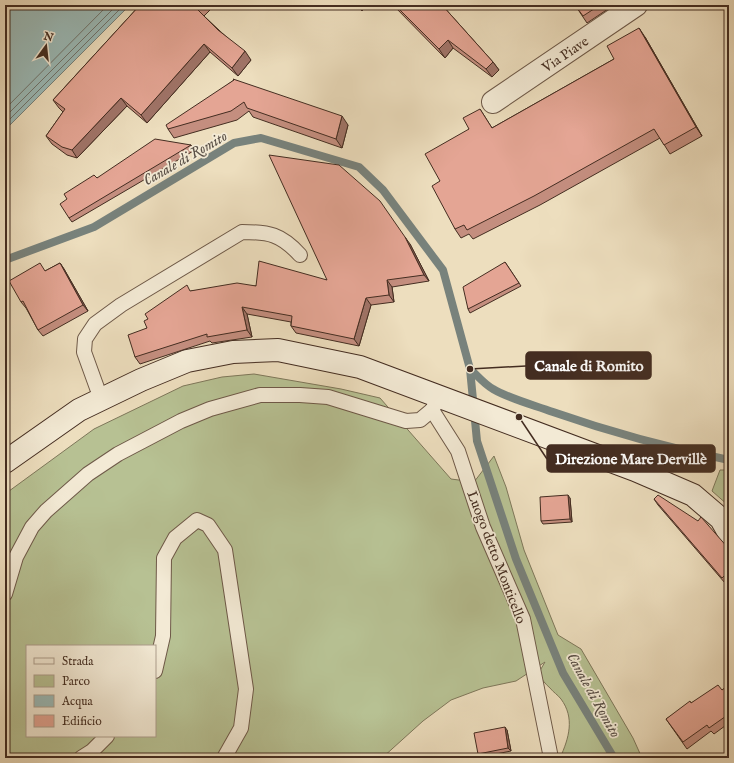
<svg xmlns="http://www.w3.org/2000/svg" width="734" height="763" viewBox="0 0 734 763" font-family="'IM FELL English',serif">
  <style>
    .green { fill: #b7c193; stroke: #7e775a; fill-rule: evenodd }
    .water { fill: #9bbbb9; stroke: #78827c }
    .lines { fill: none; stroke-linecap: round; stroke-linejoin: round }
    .shore { stroke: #70746d; stroke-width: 1 }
    .stream { stroke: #78827c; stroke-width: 8 }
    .service-casing { stroke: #6e5948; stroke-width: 16 }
    .minor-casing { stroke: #6e5948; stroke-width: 24 }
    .secondary-casing { stroke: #442d21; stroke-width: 24 }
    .service { stroke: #f3ead5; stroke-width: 14 }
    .minor { stroke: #f3ead5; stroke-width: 22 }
    .secondary { stroke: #f3ead5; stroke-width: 22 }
    .wall { fill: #c48e7f; stroke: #442d21 }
    .shaded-wall { fill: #a07468; stroke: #442d21 }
    .building { fill: #e4a594; stroke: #442d21 }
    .labels { text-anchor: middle; stroke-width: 3.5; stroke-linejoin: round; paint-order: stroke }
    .street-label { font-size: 14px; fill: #442d21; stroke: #f3ead5 }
    .water-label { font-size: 15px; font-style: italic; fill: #5a5047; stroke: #f3ead5 }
    .leader { fill: none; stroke: #442d21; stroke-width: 1.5 }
    .callout-dot { fill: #442d21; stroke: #f3ead5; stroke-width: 1.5 }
    .callout { fill: #442d21; stroke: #442d21; stroke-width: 1.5 }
    .callout-label { font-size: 15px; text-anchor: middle; font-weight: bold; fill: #fff }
  </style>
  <rect width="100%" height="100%" fill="#eddebe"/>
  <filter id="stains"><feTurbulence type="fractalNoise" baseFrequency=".005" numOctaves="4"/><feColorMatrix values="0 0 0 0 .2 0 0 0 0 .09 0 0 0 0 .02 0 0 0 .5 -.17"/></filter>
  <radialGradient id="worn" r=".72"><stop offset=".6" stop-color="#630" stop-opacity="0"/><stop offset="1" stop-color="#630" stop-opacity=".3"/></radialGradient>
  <!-- green -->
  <g class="green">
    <path d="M254 374 341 389 380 398 451 479 474 482 494 456 506 487 524 550 558 635 581 649 633 738 642 758H560C569 738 575 718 561 699 558 695 553 692 550 688 545 684 542 679 538 674L545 662 516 681 483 688 451 700 423 721 382 758H297L293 754 264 756 263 758H5V494L94 429 183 386 222 377ZM27 646H155V736H27Z"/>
    <polygon points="720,470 729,470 729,506 712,491"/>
  </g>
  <!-- water -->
  <polygon class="water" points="5,5 130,5 5,130"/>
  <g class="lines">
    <!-- shore -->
    <g class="shore">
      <polyline points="5,109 108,5"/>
      <polyline points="5,117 117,5"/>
      <polyline points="5,124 124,5"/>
    </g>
    <!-- stream -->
    <g class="stream">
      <polyline points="5,260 94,227 234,143 261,138 359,167 383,190 443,270 470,369 477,441 516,559 563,673 614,758"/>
      <path d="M470 369C477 375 484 384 493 389 510 399 534 405 553 412 610 432 669 448 729 460"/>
    </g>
    <defs>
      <g id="service">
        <path d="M101 399 84 352 85 339 95 324 121 305 242 232C269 232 281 234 300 255"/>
        <polyline points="432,410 458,451 483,527 523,619 551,758"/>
        <polyline points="5,594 16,557 32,527 46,511 88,474 118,454 181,421 210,409 260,395 300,395 328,397 406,421 420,420 432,410 440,396"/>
        <polyline points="155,671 163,636 164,558 175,538 197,520 208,525 225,550 246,689 241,728 224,758"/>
        <polyline points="81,758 92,751 107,736"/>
      </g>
      <polyline id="minor" points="493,102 636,5"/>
      <polyline id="secondary" points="5,462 79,410 141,380 187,361 233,352 278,350 360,367 635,470 693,495 721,519 729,533"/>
    </defs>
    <!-- service casing -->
    <use href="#service" class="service-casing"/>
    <!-- minor casing -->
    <use href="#minor" class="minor-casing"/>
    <!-- secondary casing -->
    <use href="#secondary" class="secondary-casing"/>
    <!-- service -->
    <use href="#service" class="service"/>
    <!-- minor -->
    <use href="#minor" class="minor"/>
    <!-- secondary -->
    <use href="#secondary" class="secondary"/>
  </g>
  <!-- wall -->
  <g class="wall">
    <polygon points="140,5 215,5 204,16 251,60 238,76 210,52 147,123 127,106 77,158 67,155 52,144 46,136 63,112 59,108 53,100"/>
    <polygon points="356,5 368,5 362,11"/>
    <polygon points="393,5 442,5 493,62 499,70 492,77 453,48 445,58"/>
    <polygon points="575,5 614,5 587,23"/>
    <polygon points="645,37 702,136 670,154 660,138 540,205 473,239 469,234 461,238 455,229 440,181 480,109 492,128 614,59"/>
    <polygon points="234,80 348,125 342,148 253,117 249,111 237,120 174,138 168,129"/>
    <polygon points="191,145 195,150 72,222 69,218 97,178"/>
    <polygon points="410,244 429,281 392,287 394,302 371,305 359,346 296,333 291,326 291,322 247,314 252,337 212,343 210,341 140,364 135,357 147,328 148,319 191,291 327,280"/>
    <polygon points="505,262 521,286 470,313 468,309"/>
    <polygon points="60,263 64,269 88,311 43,336 38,330 26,308 21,302 45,271"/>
    <polygon points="570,498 572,522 543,524 541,521"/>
    <polygon points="654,499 729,549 729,580 725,583 658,505"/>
    <polygon points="729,685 729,723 714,734 711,731 687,749 666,719 691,703 722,690"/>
    <polygon points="507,730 511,751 481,757 478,754"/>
  </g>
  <!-- shaded-wall -->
  <g class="shaded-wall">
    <polygon points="639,28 645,37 702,136 696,127"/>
    <polygon points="448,40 453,48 445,58 439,49"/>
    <polygon points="204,44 210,52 147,123 141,115"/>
    <polygon points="245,51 251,60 238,76 232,68"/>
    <polygon points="493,62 499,70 492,77 486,69"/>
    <polygon points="121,98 127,106 77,158 72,150"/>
    <polygon points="342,116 348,125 342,148 336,139"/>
    <polygon points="405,237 410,244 429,281 424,275"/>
    <polygon points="60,263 64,269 88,311 83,305"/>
    <polygon points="387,280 392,287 394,302 389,295"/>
    <polygon points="366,298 371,305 359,346 354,339"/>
    <polygon points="242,307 247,314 252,337 247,330"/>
    <polygon points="568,495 570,498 572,522 570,519"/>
    <polygon points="505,727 507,730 511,751 508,748"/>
  </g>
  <!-- building -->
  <g class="building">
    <polygon points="140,5 201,5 197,9 218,30 245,51 232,68 204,44 141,115 121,98 72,150 62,147 46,136 65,109 53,100"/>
    <polygon points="395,5 442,5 493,62 486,69 448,40 439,49"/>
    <polygon points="575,5 600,5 583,16"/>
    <polygon points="639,28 696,127 664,145 654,129 534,196 467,230 464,225 455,229 432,186 440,181 425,154 469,129 463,118 480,109 492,128 614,59 607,46"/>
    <polygon points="233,79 342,116 336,139 247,108 244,102 231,111 168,129 166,125 234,80"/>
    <polygon points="155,139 191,145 69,218 60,204 67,199 64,194 94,175 97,178"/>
    <polygon points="269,155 339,165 380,201 405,237 424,275 387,280 389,295 366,298 354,339 291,326 292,316 242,307 247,330 207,337 207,334 135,357 128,335 147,328 144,321 148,319 145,314 187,285 190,291 237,283 256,286 259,261 327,280"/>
    <polygon points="505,262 519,283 468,309 463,287"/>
    <polygon points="40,263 45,271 60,263 83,305 38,330 23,301 21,302 9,281"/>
    <polygon points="568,495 570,519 541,521 540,497"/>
    <polygon points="658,495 698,521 701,517 729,549 729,571 722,578 654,499"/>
    <polygon points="718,685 722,690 729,685 729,714 709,728 707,725 683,742 666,719 690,701 691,703"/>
    <polygon points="505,727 508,748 478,754 474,733"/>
  </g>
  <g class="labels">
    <!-- street labels -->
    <g class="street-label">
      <text transform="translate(565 54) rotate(-34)" y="5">Via Piave</text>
      <text transform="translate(497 557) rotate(69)" y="5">Luogo detto Monticello</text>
    </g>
    <!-- water labels -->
    <g class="water-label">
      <text transform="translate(185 158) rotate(-30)" y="5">Canale di Romito</text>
      <text transform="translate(594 695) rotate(61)" y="5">Canale di Romito</text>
    </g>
  </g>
  <!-- callouts -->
  <path class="leader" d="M470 369L526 366M519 417L547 459"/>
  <g class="callout-dot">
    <circle cx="470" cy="369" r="4"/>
    <circle cx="519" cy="417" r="4"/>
  </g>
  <g class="callout">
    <rect x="526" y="352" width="125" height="27" rx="4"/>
    <rect x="547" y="445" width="168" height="27" rx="4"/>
  </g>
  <g class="callout-label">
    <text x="589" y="371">Canale di Romito</text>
    <text x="631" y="464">Direzione Mare Dervillè</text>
  </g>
  <!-- margin -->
  <rect width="734" height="763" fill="none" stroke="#eddebe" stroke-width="20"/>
  <rect x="6" y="6" width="722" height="751" fill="none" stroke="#442d21" stroke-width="2"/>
  <rect x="10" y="10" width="714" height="743" fill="none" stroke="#442d21"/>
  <!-- legend -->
  <rect x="26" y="645" width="130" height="92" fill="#f3ead5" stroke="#ad9e8d"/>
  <rect x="34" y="658" width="20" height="6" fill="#f3ead5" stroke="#ad9e8d"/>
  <text x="62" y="665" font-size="12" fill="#442d21">Strada</text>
  <rect x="34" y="675" width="20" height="12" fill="#b7c193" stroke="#ad9e8d"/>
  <text x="62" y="685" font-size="12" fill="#442d21">Parco</text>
  <rect x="34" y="695" width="20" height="12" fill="#9bbbb9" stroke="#ad9e8d"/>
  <text x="62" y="705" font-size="12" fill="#442d21">Acqua</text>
  <rect x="34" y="715" width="20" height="12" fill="#e4a594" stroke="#ad9e8d"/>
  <text x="62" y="725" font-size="12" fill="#442d21">Edificio</text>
  <!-- north arrow -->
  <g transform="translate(46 46) rotate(15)" stroke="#f3ead5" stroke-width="3" paint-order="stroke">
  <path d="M0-3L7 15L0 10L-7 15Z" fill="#442d21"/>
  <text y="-6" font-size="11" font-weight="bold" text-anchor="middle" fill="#442d21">N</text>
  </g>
  <rect width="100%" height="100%" filter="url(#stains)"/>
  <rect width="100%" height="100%" fill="url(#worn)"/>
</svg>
